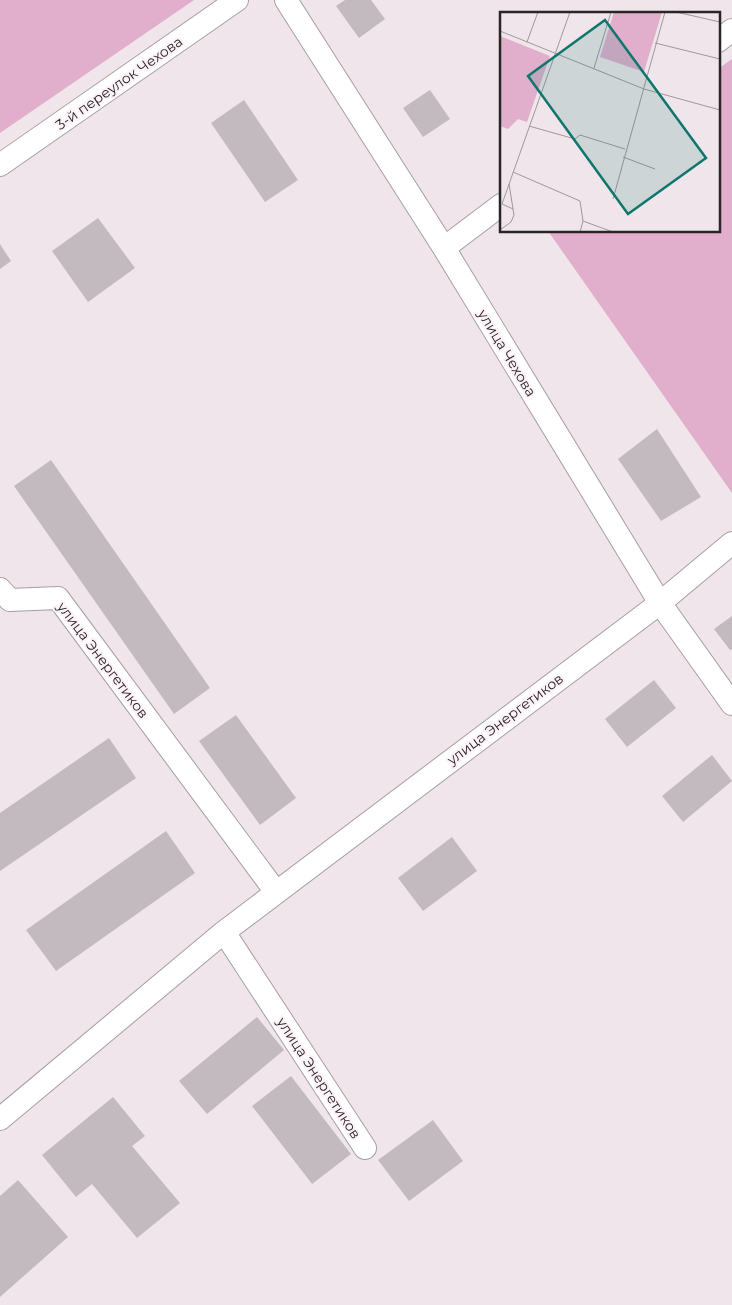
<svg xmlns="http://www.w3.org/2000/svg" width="732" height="1305" viewBox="0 0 732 1305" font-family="Montserrat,sans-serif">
  <rect width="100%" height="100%" fill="#efe5ea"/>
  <path fill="#e1aecc" d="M0,0H194L0,133Z
    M732,59V493L548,231H718V69Z"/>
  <path fill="#c3babf" d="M345,0H371L385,19L359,38L336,6Z
    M430,90L450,119L423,137L403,108Z
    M244,100L298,180L265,202L211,123Z
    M98,218L135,268L88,302L52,251Z
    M0,244L11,261L0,269Z
    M657,429L701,497L661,521L618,459Z
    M51,460L210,688L174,714L14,486Z
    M732,616V649L730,650L714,629Z
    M654,680L676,708L627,747L605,719Z
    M236,715L296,798L260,825L199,741Z
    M109,738L136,778L0,871V813Z
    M712,755L732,781L683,822L662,796Z
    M166,831L195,873L56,971L26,930Z
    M452,837L477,871L423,911L398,878Z
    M257,1017L284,1050L207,1114L179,1081Z
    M291,1076L351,1154L312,1184L252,1106Z
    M113,1097L145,1136L132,1146L180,1203L137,1238L92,1184L76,1197L42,1155Z
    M433,1120L463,1161L409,1201L378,1160Z
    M18,1180L68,1237L0,1297V1196Z"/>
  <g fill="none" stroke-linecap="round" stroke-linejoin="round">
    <defs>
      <path id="minor" d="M286,0L444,248L660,603L732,704
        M718,41L732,30
        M0,165L237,0
        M444,248L501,205
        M0,589L10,600L58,598L276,892
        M224,932L365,1148
        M0,1119L224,932L660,603L732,543"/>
    </defs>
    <use href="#minor" stroke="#a79ea3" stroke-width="24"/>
    <use href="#minor" stroke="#fff" stroke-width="22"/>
  </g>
  <g text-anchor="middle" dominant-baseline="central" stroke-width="4.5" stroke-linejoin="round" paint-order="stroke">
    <g font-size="14" fill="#282527" stroke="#fcf2f8">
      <text transform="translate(119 83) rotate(-35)">3-й переулок Чехова</text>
      <text transform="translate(507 353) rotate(59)">улица Чехова</text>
      <text transform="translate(103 660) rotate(53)">улица Энергетиков</text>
      <text transform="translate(505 719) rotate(-37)">улица Энергетиков</text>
      <text transform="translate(319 1078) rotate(57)">улица Энергетиков</text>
    </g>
  </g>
  <g transform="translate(500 12)">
    <rect width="220" height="220" fill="#efe5ea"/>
    <path d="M114,0H162L144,60L100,45ZM0,24L50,44L27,110L18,107L8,117L0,114Z" fill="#e1aecc"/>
    <path fill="none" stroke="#9f989c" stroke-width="1" d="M176,0L220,10M0,19L144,77L220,98M27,30L38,0M155,31L220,47M94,56L111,0M29,114L75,127L80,123L125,137M123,145L155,157M13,160L80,189L83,209L80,220M113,187L165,0M13,197L2,192L70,0M83,209L113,220M0,218L11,210L14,203L9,172"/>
    <path fill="#0f766e" fill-opacity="0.15" stroke="#0f766e" stroke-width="2.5" d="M105,8L206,146L128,202L28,64Z"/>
    <rect width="220" height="220" fill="none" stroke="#282527" stroke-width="2.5"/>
  </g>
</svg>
